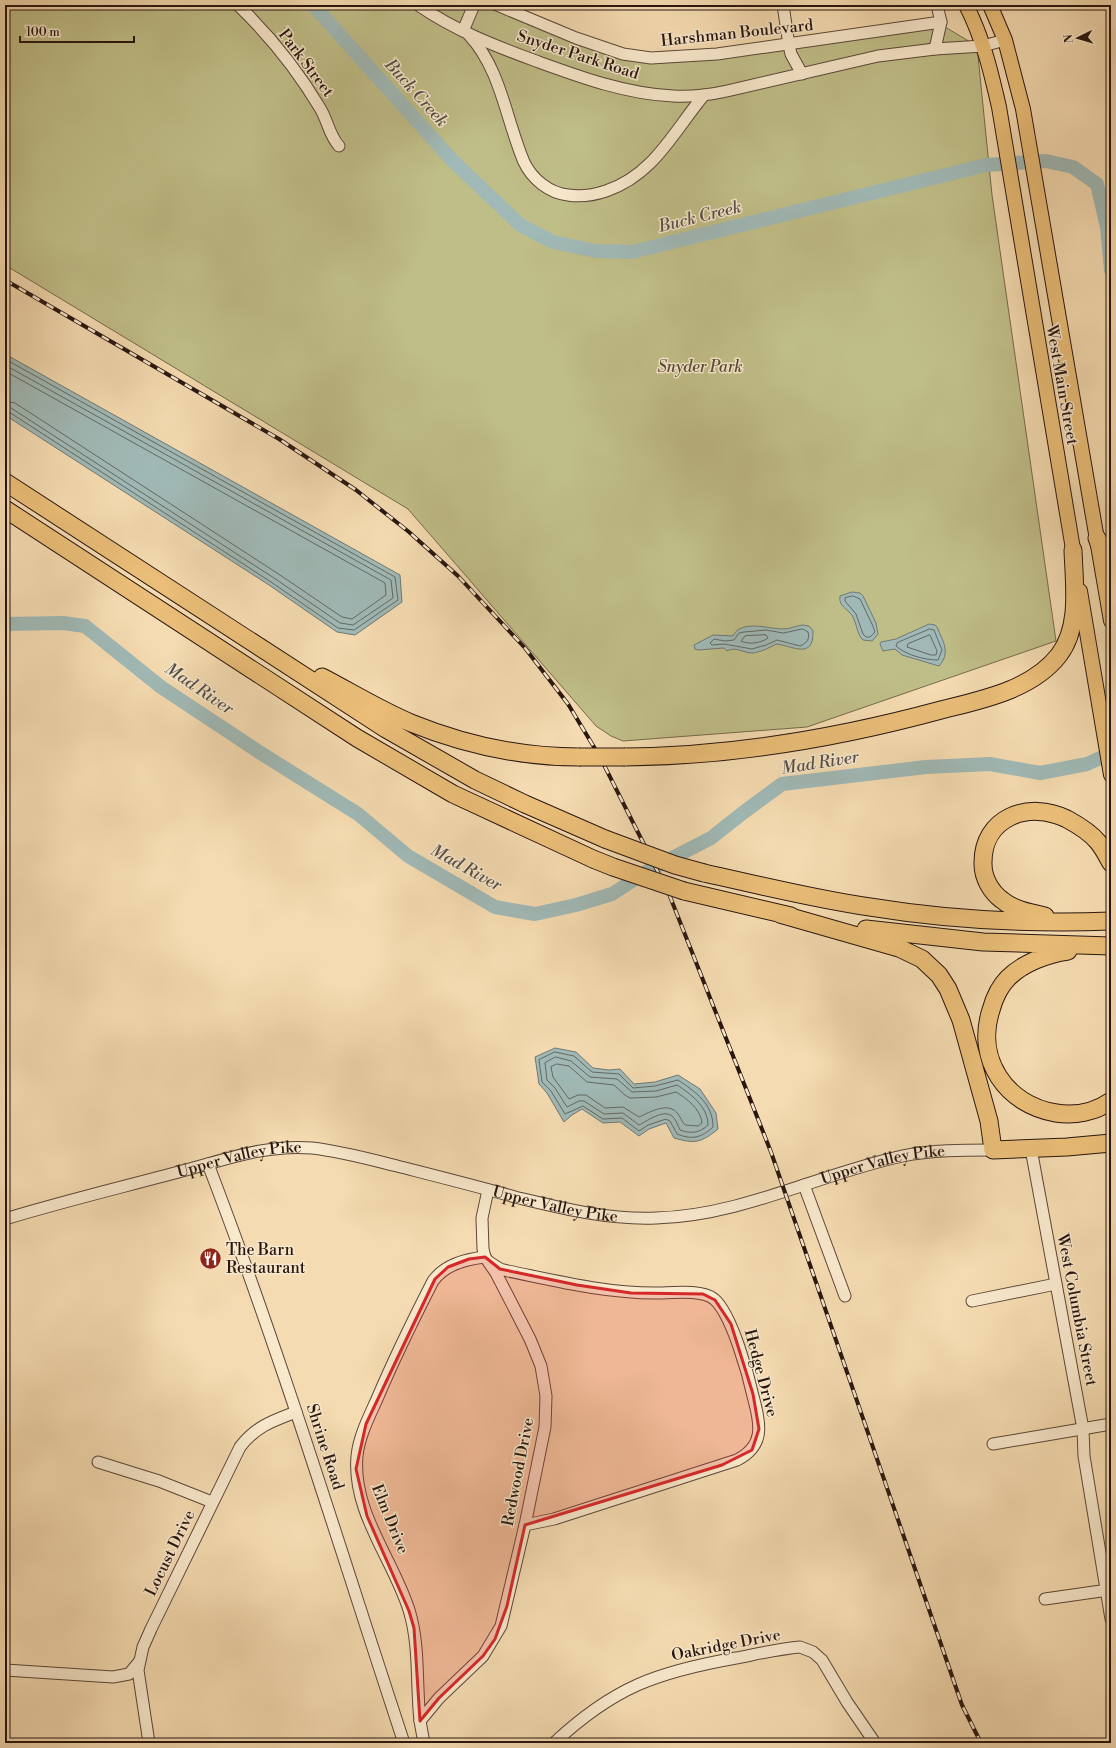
<svg xmlns="http://www.w3.org/2000/svg" width="1116" height="1748" viewBox="0 0 1116 1748" font-family="'Libre Bodoni',serif">
  <rect width="100%" height="100%" fill="#f5dbb1"/>
  <filter id="stains"><feTurbulence type="fractalNoise" baseFrequency=".005" numOctaves="4"/><feColorMatrix values="0 0 0 0 .2 0 0 0 0 .09 0 0 0 0 .02 0 0 0 .5 -.17"/></filter>
  <radialGradient id="worn" r=".72"><stop offset=".6" stop-color="#630" stop-opacity="0"/><stop offset="1" stop-color="#630" stop-opacity=".3"/></radialGradient>
  <path fill="#c0be88" stroke="#746a4c" d="M5,5H497L623,54H717L940,24L977,46L992,195L1056,641L807,727L623,741L611,736L596,726L408,509L5,265Z"/>
  <path fill="#a0b9b6" stroke="#707874" d="M5,354L400,575L402,602L355,635L337,632L269,585L5,415Z
    M852,592L860,593L863,596L876,623L878,634L872,641L863,640C857,634 857,625 853,617C849,609 838,607 840,596Z
    M929,624L935,625L937,627C943,641 951,653 939,666L902,655L895,649L883,651L880,644L881,642L896,639Z
    M802,625L809,626L813,631C814,661 791,645 776,644C769,648 761,652 752,653C744,653 735,646 727,651L724,648L698,650L695,649L694,645L713,635L733,636C741,619 769,629 783,629C790,629 796,626 802,625Z
    M555,1048L576,1052L593,1068L609,1070L620,1069L634,1084L655,1082L678,1075L700,1089L716,1113L718,1129C701,1143 695,1144 674,1138L666,1123L649,1129L639,1136L620,1122L603,1123L582,1109L572,1115L564,1122L547,1093L539,1084L535,1057Z"/>
  <g fill="none" stroke-linecap="round" stroke-linejoin="round">
    <path stroke="#646863" stroke-width="1" d="M5,359L395,577L398,600L354,630L338,628L271,582L9,412H5
      M5,365L391,580L393,598L353,625L340,623L274,578L11,408L5,407
      M5,371L385,583L386,595L352,619L342,617L277,573L15,403L5,401
      M853,596L860,599L872,624L875,632L870,637H866L863,634L856,614L845,601V598Z
      M803,629L808,632C810,639 807,643 800,646L777,640L766,645L752,649L724,644L712,645L710,643L714,639L725,641L734,640L739,633L744,632L766,630L783,633Z
      M930,629L934,630L942,650L938,660C925,660 906,655 896,646L897,643Z
      M766,635L768,638C761,643 749,645 741,641L745,636Z
      M930,635L937,651L936,655H931L907,647L908,644Z
      M555,1052L574,1056L592,1072L619,1074L633,1088L655,1086L678,1080C696,1092 713,1104 713,1127C701,1138 692,1140 677,1134L670,1121L666,1119L648,1125L639,1131L622,1118L603,1119L583,1106L565,1114L551,1091L542,1082L539,1060Z
      M556,1057L571,1061L590,1077L617,1079L632,1092L656,1091L677,1085C691,1094 708,1107 708,1125C700,1133 691,1134 680,1130C678,1126 676,1119 672,1116C663,1109 647,1121 639,1125L623,1113L604,1114L584,1101H579L567,1107L555,1088L547,1080L545,1063Z
      M557,1064L569,1066L587,1082L614,1085L625,1095L630,1098L656,1097L676,1092C686,1098 701,1109 702,1123L698,1126L685,1125C682,1122 681,1118 678,1114C669,1101 650,1112 639,1117L623,1107L605,1108L586,1095H578L569,1099L553,1077L551,1067Z"/>
    <path stroke="#a0b9b6" stroke-width="14" d="M313,5L451,159L520,225L553,242L596,251L632,252L986,165L1046,161L1073,167L1097,184L1107,227L1111,270
      M5,624L63,623L85,626L161,687L259,752L358,814L408,856L495,907L535,914L576,905L612,894L649,870L711,838L744,812L782,784L926,767L990,764L1040,773L1087,764L1111,753"/>
    <defs>
      <g id="minor">
        <path d="M238,5C269,35 298,71 320,108C328,121 329,135 339,146"/>
        <path d="M418,5C454,30 495,46 536,61C580,77 626,94 673,96C691,97 709,95 727,91L878,56L935,49L983,46L1005,40"/>
        <path d="M497,5L576,38L623,54L651,58L717,54L941,22"/>
        <path d="M783,5L789,45L791,54L802,74"/>
        <path d="M463,31L474,5"/>
        <path d="M469,35C501,69 506,120 524,162C532,179 549,193 568,195C580,197 594,195 606,191C654,175 674,131 704,95"/>
        <path d="M935,49L941,22L937,5"/>
        <path d="M1031,1149L1083,1429L1084,1456L1111,1619"/>
        <path d="M208,1164C281,1354 340,1549 404,1743"/>
        <path d="M804,1185L845,1296"/>
        <path id="s1" d="M5,1219C64,1201 123,1187 182,1171C225,1160 266,1144 312,1148C340,1151 369,1159 397,1166C436,1176 476,1186 515,1197C561,1208 607,1220 656,1218C741,1216 819,1174 902,1156C932,1150 963,1150 993,1150"/>
        <path d="M489,1262L500,1269L508,1271C557,1281 605,1293 655,1293C671,1293 701,1289 714,1299C732,1314 749,1377 754,1400C761,1426 764,1446 737,1460L554,1519L525,1525"/>
        <path d="M972,1301L1056,1284"/>
        <path d="M993,1444L1111,1424"/>
        <path d="M98,1462L159,1481L212,1502"/>
        <path d="M1045,1599L1101,1591H1111"/>
        <path d="M5,1670L113,1677L129,1674L139,1662"/>
        <path d="M420,1721C416,1685 420,1645 409,1610C393,1559 352,1512 357,1456C359,1436 369,1417 377,1399C394,1359 413,1320 433,1281C445,1264 466,1259 485,1257"/>
        <path d="M149,1743L138,1670L143,1647L151,1629L240,1447C256,1426 273,1421 296,1412"/>
        <path d="M424,1743L420,1721L439,1698L483,1656L501,1626L525,1525L545,1427L546,1396L541,1366L530,1339L496,1273L485,1257L483,1249L482,1218L488,1190"/>
        <path d="M554,1743C614,1687 657,1672 736,1658C757,1654 778,1649 800,1647L813,1652L822,1660L847,1702L875,1743"/>
      </g>
      <path id="major" d="M966,5C983,38 991,72 999,107L1075,561
        M990,5L1005,40L1023,109L1111,621
        M1080,591L1111,775"/>
      <path id="highway" d="M5,482L386,729L475,780L525,804L605,839
        M5,509L357,738L453,794L593,859
        M1097,538L1111,574
        M322,677C351,692 380,710 411,723C465,745 521,757 579,757
        M625,757C732,756 838,738 941,710C981,700 1032,690 1059,655C1081,626 1074,584 1073,550
        M704,873C759,885 814,899 870,907C950,920 1030,924 1111,921
        M684,891L791,916
        M780,914L899,948L922,959L939,975L948,989L961,1020L989,1121L993,1150L1067,1147L1111,1143
        M1045,916C1031,913 1014,910 1002,900C991,892 983,878 983,864C982,817 1029,800 1067,819C1078,825 1090,832 1098,842C1103,848 1107,856 1111,863
        M866,929L983,942L1111,946
        M1068,951C1047,954 1023,963 1008,978C1000,986 994,999 991,1010C975,1059 1006,1105 1056,1113C1075,1116 1095,1112 1111,1101"/>
    </defs>
    <use href="#minor" stroke="#5b4738" stroke-width="13"/>
    <use href="#major" stroke="#281610" stroke-width="16"/>
    <use href="#highway" stroke="#281610" stroke-width="19"/>
    <use href="#minor" stroke="#f8e8cc" stroke-width="11"/>
    <use href="#major" stroke="#eabe78" stroke-width="14"/>
    <use href="#highway" stroke="#eabe78" stroke-width="17"/>
    <defs>
      <path id="rail" d="M5,280L279,439L356,490L409,532L458,576L525,648L568,704L600,757L669,894L771,1152L962,1705L981,1743"/>
    </defs>
    <use href="#rail" stroke="#281610" stroke-width="4"/>
    <use href="#rail" stroke="#f8e8cc" stroke-width="2.5" stroke-dasharray="8" stroke-linecap="butt"/>
    <defs>
      <path id="highway-bridge" d="M579,757H625
        M605,839L675,865L704,873
        M593,859L613,867L684,891"/>
    </defs>
    <use href="#highway-bridge" stroke="#281610" stroke-width="19" stroke-linecap="butt"/>
    <use href="#highway-bridge" stroke="#eabe78" stroke-width="17"/>
  </g>
  <path fill="#d62828" fill-opacity="0.2" stroke="#d62828" stroke-width="3" stroke-linejoin="round" d="M485,1257L500,1269L577,1285L631,1293L703,1294L715,1300L731,1324L753,1394L759,1429L752,1450L722,1465L525,1525L507,1606L495,1639L483,1656L439,1698L420,1721L414,1628L409,1611L367,1516L356,1469L366,1424L435,1279L448,1267L469,1259Z"/>
  <defs>
    <symbol id="restaurant-disc" viewBox="-11 -11 22 22"><circle r="9.5" fill="#8f2418" stroke="#f8e8cc"/><path d="M-5-6h1v4h1v-4h1v4h1v-4h1v5L-1.5 .5V6h-2V.5L-5-1ZM5-6V6H3V1.5H1.5Q1.5-4 5-6Z" fill="#fff"/></symbol>
  </defs>
  <g fill-rule="evenodd">
    <use href="#restaurant-disc" x="198" y="1246" width="25" height="25"/>
  </g>
  <g text-anchor="middle" dominant-baseline="central" stroke-width="3" stroke-linejoin="round" paint-order="stroke">
    <g font-size="16" fill="#281610" stroke="#f8e8cc">
      <text transform="translate(737 33) rotate(-6)">Harshman Boulevard</text>
      <text transform="translate(578 55) rotate(18)">Snyder Park Road</text>
      <text transform="translate(306 63) rotate(53)">Park Street</text>
      <text transform="translate(1062 385) rotate(80)">West Main Street</text>
      <text stroke="none"><textPath href="#s1" startOffset="242">Upper Valley Pike</textPath></text>
      <text stroke="none"><textPath href="#s1" startOffset="902">Upper Valley Pike</textPath></text>
      <text stroke="none"><textPath href="#s1" startOffset="566">Upper Valley Pike</textPath></text>
      <text transform="translate(1077 1310) rotate(79)">West Columbia Street</text>
      <text transform="translate(761 1373) rotate(75)">Hedge Drive</text>
      <text transform="translate(325 1447) rotate(72)">Shrine Road</text>
      <text transform="translate(518 1472) rotate(-79)">Redwood Drive</text>
      <text transform="translate(390 1519) rotate(68)">Elm Drive</text>
      <text transform="translate(170 1553) rotate(-64)">Locust Drive</text>
      <text transform="translate(726 1645) rotate(-11)">Oakridge Drive</text>
    </g>
    <g font-size="16" font-style="italic" fill="#564834" stroke="#f8e8cc">
      <text x="700" y="367">Snyder Park</text>
    </g>
    <g font-size="16" fill="#281610" stroke="#f8e8cc" text-anchor="start">
      <text x="226" y="1250">The Barn<tspan x="226" dy="18">Restaurant</tspan></text>
    </g>
    <g font-size="17" font-style="italic" fill="#524f4a" stroke="#f8e8cc">
      <text transform="translate(416 93) rotate(48)">Buck Creek</text>
      <text transform="translate(700 217) rotate(-14)">Buck Creek</text>
      <text transform="translate(199 689) rotate(34)">Mad River</text>
      <text transform="translate(820 763) rotate(-9)">Mad River</text>
      <text transform="translate(466 868) rotate(29)">Mad River</text>
    </g>
  </g>
  <rect width="1116" height="1748" fill="none" stroke="#f5dbb1" stroke-width="20"/>
  <rect x="6" y="6" width="1104" height="1736" fill="none" stroke="#281610" stroke-width="2"/>
  <rect x="10" y="10" width="1096" height="1728" fill="none" stroke="#281610"/>
  <g transform="translate(1078 38) rotate(265)" stroke="#f8e8cc" stroke-width="3" paint-order="stroke">
  <path d="M0-3L7 15L0 10L-7 15Z" fill="#281610"/>
  <text y="-6" font-size="11" font-weight="bold" text-anchor="middle" fill="#281610">N</text>
  </g>
  <path d="M20 36v6h114v-6" fill="none" stroke="#281610" stroke-width="2"/>
  <text x="26" y="36" font-size="12" fill="#281610" stroke="#f8e8cc" stroke-width="3" paint-order="stroke">100 m</text>
  <rect width="100%" height="100%" filter="url(#stains)"/>
  <rect width="100%" height="100%" fill="url(#worn)"/>
</svg>
